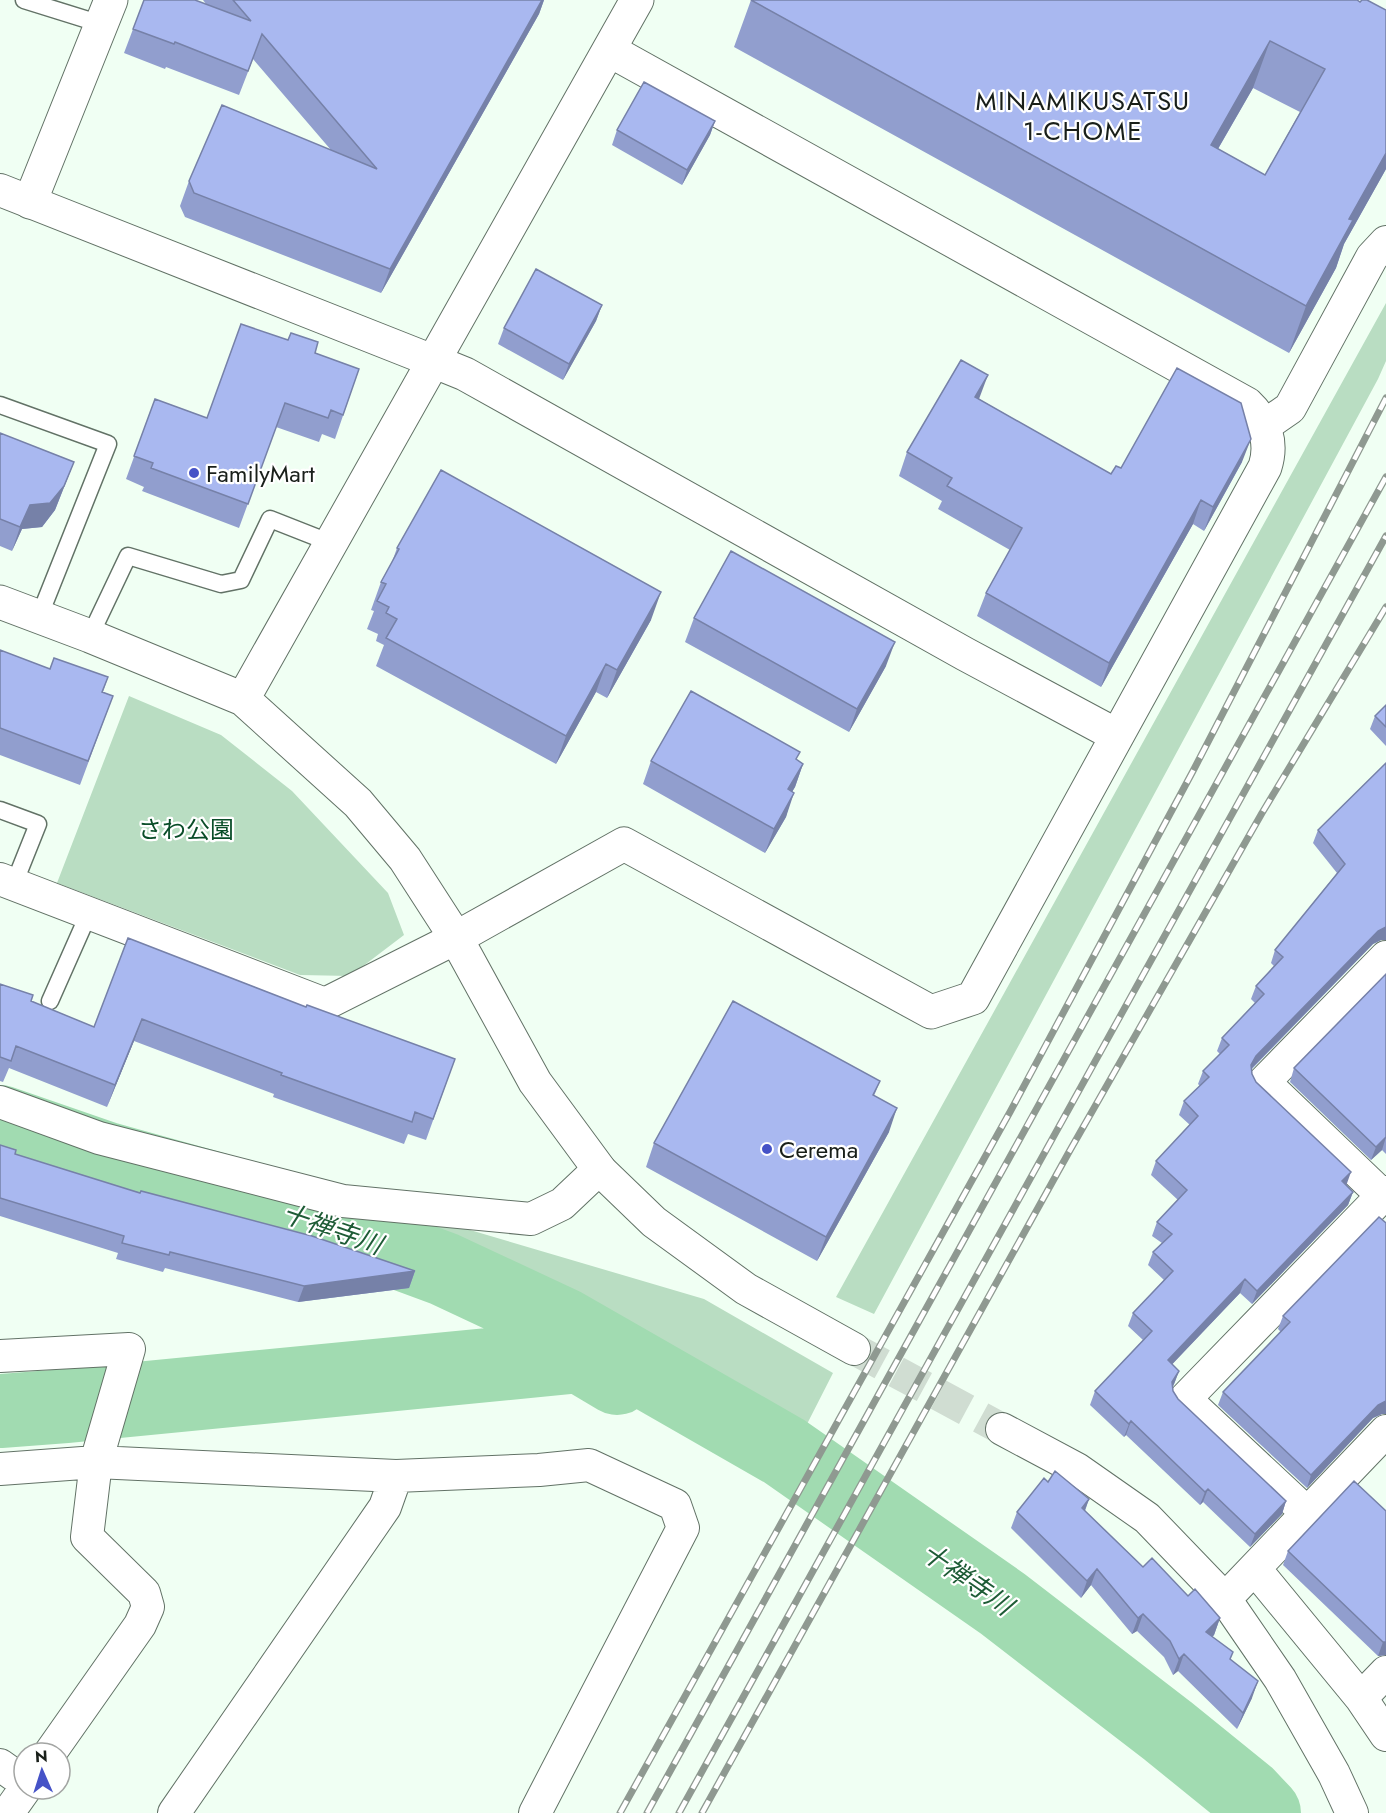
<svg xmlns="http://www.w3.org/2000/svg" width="1386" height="1813" viewBox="0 0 1386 1813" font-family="Jost,'Noto Sans JP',sans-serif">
  <rect width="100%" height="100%" fill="#f0fff3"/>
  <path fill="#b9ddc2" d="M1386,303V361L1378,379L874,1314L836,1297Z
    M129,696L221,735L292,791L388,893L404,935L350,976L300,975L57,883Z
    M436,1220L704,1299L833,1373L806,1426L511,1264L432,1232Z"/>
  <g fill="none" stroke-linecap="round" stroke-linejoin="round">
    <path stroke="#a1dbb1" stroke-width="74" d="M0,1122L107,1159L215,1189L322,1224L444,1269L564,1325L784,1451L1003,1604L1168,1731L1247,1795L1264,1813
      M0,1411L66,1406L580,1356L617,1378"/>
    <path stroke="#d0ddd2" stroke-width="32" stroke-dasharray="32 16" stroke-linecap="butt" d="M854,1349L1002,1429"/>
    <defs>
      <path id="service" d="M24,0L101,24
        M0,405L108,444L39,617
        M90,636L128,556L221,584L241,580L270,519L331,543
        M0,810L38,824L14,884
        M50,1001L89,913"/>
      <path id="minor" d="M0,190L433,361
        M1264,426L1290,408L1372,257L1386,242
        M0,879L325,1004L456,938
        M1386,957L1264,1082L1386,1199
        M0,1102L99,1138L343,1201L531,1219L562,1204L599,1169L654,1222L746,1289L854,1349
        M0,1356L129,1349L96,1462L87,1537L144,1593L148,1607L140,1625L50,1753
        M1002,1429L1077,1469L1147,1518L1225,1599L1280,1679L1334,1774L1352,1813
        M0,1469L96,1462L396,1476L539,1470L589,1465L675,1505L683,1528L535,1813
        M1307,1513L1185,1399L1386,1192
        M1255,1569L1361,1698L1386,1735
        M1225,1599L1386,1431
        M1361,1698L1386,1672
        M0,1765L24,1782
        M8,1813L25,1789
        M174,1813L385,1507L396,1476"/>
      <path id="tertiary" d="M30,202L111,0
        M433,361L465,374L965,654L1116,735
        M0,602L90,636L243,699L358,803L405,859L456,938L535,1082L599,1169
        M243,699L637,0
        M456,938L624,844L931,1012L973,998L1265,467C1273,442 1265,421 1247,404L609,50"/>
    </defs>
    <use href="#service" stroke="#627266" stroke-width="19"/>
    <use href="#minor" stroke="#627266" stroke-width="34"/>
    <use href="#tertiary" stroke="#627266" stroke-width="35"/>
    <use href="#service" stroke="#fff" stroke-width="16"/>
    <use href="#minor" stroke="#fff" stroke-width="32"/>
    <use href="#tertiary" stroke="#fff" stroke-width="33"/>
    <defs>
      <path id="rail" d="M620,1813L1010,1112L1193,771L1386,398
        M647,1813L1386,477
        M679,1813L1386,536
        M702,1813L1069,1152L1262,813L1386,607"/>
    </defs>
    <use href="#rail" stroke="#8f9991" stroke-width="7"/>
    <use href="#rail" stroke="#fff" stroke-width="4.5" stroke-dasharray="14" stroke-linecap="butt"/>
  </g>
  <path fill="#919ece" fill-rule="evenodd" d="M144,0L206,4L203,0H544L539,14L381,293L185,217L180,206L189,181L331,150L253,59L239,95L166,67L165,69L124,53Z
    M751,0L1360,2L1386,10V169L1344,244L1336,268L1289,353L734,47ZM1253,88L1300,112L1265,175L1218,149Z
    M715,121L710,135L682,185L612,145L617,130Z
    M602,305L596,321L563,380L498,344L504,328Z
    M315,353L359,369L335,439L322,434L319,442L276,427L239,528L142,491L144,487L126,479L155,399L207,418Z
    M979,399L1111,474L1121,468L1242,462L1204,531L1193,524L1101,687L977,616L986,593L1010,550L938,509L942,501L899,476L907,452Z
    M0,433L74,462L55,510L42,527L22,529L12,551L0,546Z
    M397,548L651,620L607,698L596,692L556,764L376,666L384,645L376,641L378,634L367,629L374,611L371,610L381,582L392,562Z
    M694,618L886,666L849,732L685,642Z
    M0,650L50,669L108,677L103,692L113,696L80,785L0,755Z
    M1386,705V746L1370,729L1375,716Z
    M797,760L803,764L795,787L792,792L786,817L765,853L643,784L651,761Z
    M1386,763V940H1381L1373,944L1252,1069V1074L1256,1082L1346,1185L1353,1192L1348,1205L1252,1304L1240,1293L1172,1364L1179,1371L1173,1387V1391L1178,1399L1286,1501L1282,1514L1250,1547L1203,1502L1200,1505L1126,1435L1124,1437L1090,1405L1095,1391L1143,1340L1128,1326L1133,1313L1164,1280L1148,1265L1153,1252L1162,1243L1152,1236L1157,1222L1178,1200L1151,1175L1156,1161L1190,1125L1179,1115L1184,1101L1200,1086L1198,1084L1203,1071L1220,1054L1217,1051L1222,1038L1255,1003L1251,999L1256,986L1274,966L1271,963L1275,950L1337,873L1313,843L1318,830Z
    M128,938L306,1007L455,1059L426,1140L408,1134L404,1144L273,1097L274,1094L134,1041L107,1107L9,1068L3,1082L0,1081V984L31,1001L94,1027Z
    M1386,974V1154L1382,1150L1371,1160L1290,1082L1294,1068Z
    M880,1081L874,1096L889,1132L817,1261L646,1167L654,1143Z
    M0,1145L15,1154L140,1193L415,1271L409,1288L298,1302L165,1268L163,1272L116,1259L118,1253L0,1216Z
    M1283,1316L1382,1414L1373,1418L1307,1488L1218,1405L1223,1392L1281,1332L1278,1329Z
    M1048,1482L1089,1499L1085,1511L1143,1567L1220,1618L1214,1635L1212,1637L1230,1659L1252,1698L1237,1729L1178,1671L1173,1675L1164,1657L1137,1631L1132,1634L1091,1585L1081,1598L1011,1528L1017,1512Z
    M1386,1511V1655L1378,1656L1283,1565L1288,1551Z"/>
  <path fill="#7681a8" d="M542,0H544L539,14L381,293L390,269Z
    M1270,41L1253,88L1193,192L1211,145Z
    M715,121L710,135L682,185L687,170Z
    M1386,153V169L1344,244L1336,268L1289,353L1306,306L1349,219Z
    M602,305L596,321L563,380L569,364Z
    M988,375L979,399L967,421L975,397Z
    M1251,439L1242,462L1204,531L1213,507Z
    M74,462L55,510L42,527L22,529L12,551L20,527L30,505Z
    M1201,500L1193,524L1101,687L1109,663Z
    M661,592L651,620L607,698L617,670Z
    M895,642L886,666L849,732L857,709Z
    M606,664L596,692L556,764L566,736Z
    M803,764L795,787L779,813L788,789Z
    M794,793L786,817L765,853L774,829Z
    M1386,927V940H1381L1373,944L1251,1069V1065L1256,1056L1378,931Z
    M142,1019L134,1041L107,1107L115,1085Z
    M897,1108L889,1132L817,1261L826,1237Z
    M1386,1137L1382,1150L1371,1160L1376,1147Z
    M1351,1172L1346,1186L1342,1181Z
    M1353,1192L1348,1205L1252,1304L1257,1291Z
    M415,1271L409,1288L298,1302L304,1286Z
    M1245,1279L1240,1293L1163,1374L1168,1360Z
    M1179,1371L1174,1384L1167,1395L1172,1382Z
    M1386,1401V1414H1382L1373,1418L1307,1488L1311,1475L1378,1405Z
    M1131,1421L1126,1435L1124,1437L1129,1424Z
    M1208,1489L1203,1502L1200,1505L1205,1492Z
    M1089,1499L1083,1515L1082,1508Z
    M1286,1501L1282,1514L1250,1547L1255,1534Z
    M1097,1569L1091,1585L1081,1598L1087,1581Z
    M1143,1614L1137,1631L1132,1634L1138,1618Z
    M1220,1618L1214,1635L1200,1649L1206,1632Z
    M1383,1642H1386V1655L1378,1656Z
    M1184,1654L1178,1671L1173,1675L1179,1659Z
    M1258,1681L1252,1698L1237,1729L1243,1713Z"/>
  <path fill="#a9b8f0" stroke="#7681a8" stroke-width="1.5" fill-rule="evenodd" d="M144,0H195L251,21L233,0H542L390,269L194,193L189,181L222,105L377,169L262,34L248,71L175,42L174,44L133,29Z
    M751,0H1357L1360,2L1362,0H1367L1386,10V153L1349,219L1353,220L1306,306ZM1270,41L1325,69L1265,175L1211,145Z
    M644,82L715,121L687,170L617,130Z
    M536,269L602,305L569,364L504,328Z
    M241,324L288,340L291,333L318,342L315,353L359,369L343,415L331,410L328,418L285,403L248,504L151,468L153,463L134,456L155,399L207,418Z
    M961,360L988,375L975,397L1111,474L1116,466L1121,468L1177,368L1241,403L1251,439L1213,507L1201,500L1109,663L986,593L1022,528L947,486L952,478L907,452Z
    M0,433L74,462L64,486L50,503L30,505L20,527L0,519Z
    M441,470L661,592L617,670L606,664L566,736L386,638L397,619L386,613L389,607L377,601L386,584L381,582L399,549L397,548Z
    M731,551L895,642L857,709L694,618Z
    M0,650L50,669L54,658L108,677L102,692L113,696L88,761L0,728Z
    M691,691L800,752L796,759L803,764L788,789L794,793L774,829L651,761Z
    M1386,705V727L1375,716Z
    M1386,763V927L1378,931L1256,1056L1251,1065L1252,1074L1256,1082L1351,1172L1342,1181L1353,1192L1257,1291L1245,1279L1168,1360L1179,1371L1172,1382L1173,1391L1178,1399L1286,1501L1255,1534L1208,1489L1205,1492L1131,1421L1129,1424L1095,1391L1152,1331L1133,1313L1173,1271L1153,1252L1172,1234L1157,1222L1187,1190L1156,1161L1198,1116L1184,1101L1209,1077L1203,1071L1229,1045L1222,1038L1264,994L1256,986L1283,957L1275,950L1345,864L1318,830Z
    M128,938L306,1007L307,1005L455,1059L433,1119L415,1112L412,1122L281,1075L282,1073L142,1019L115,1085L16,1046L11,1061L0,1057V984L33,995L31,1001L94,1027Z
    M1386,974V1137L1376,1147L1294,1068Z
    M733,1001L880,1081L873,1095L897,1108L826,1237L654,1143Z
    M0,1145L16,1150L15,1154L140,1193L141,1191L312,1236L415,1271L304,1286L170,1252L169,1255L122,1243L124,1236L0,1198Z
    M1379,1217L1386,1223V1401L1378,1405L1311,1475L1223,1392L1290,1322L1283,1316Z
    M1055,1471L1089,1499L1082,1508L1143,1567L1152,1558L1188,1596L1195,1589L1220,1618L1206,1632L1233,1652L1230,1659L1258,1681L1243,1713L1184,1654L1179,1659L1170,1641L1143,1614L1138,1618L1097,1569L1087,1581L1017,1512L1044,1478L1048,1482Z
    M1354,1481L1386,1511V1642H1383L1288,1551Z"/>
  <g fill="#4552c7" stroke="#fff" stroke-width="2">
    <circle cx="194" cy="473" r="6"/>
    <circle cx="767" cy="1149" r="6"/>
  </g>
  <g text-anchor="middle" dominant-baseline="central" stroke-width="4.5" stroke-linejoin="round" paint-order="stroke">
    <g font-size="24" fill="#191f1a" stroke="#fff" text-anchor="start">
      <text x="206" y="473">FamilyMart</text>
      <text x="779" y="1149">Cerema</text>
    </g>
    <g font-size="24" fill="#094d28" stroke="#fff">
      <text x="186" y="829">さわ公園</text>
    </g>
    <g font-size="26" letter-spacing="1.5" fill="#191f1a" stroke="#fff">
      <text x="1083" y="101">MINAMIKUSATSU<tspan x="1083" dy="30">1-CHOME</tspan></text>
    </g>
    <g font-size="26" font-style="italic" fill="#1e5c36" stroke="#fff">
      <text transform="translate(332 1229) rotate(19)">十禅寺川</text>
      <text transform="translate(967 1579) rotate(35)">十禅寺川</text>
    </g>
  </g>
  <g transform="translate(42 1771) rotate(357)"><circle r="28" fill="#ffffff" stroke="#a3a5a3" stroke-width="1.5"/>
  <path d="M0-4.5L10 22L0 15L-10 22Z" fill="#4552c7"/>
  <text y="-9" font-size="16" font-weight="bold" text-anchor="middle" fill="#191f1a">N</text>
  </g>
</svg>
